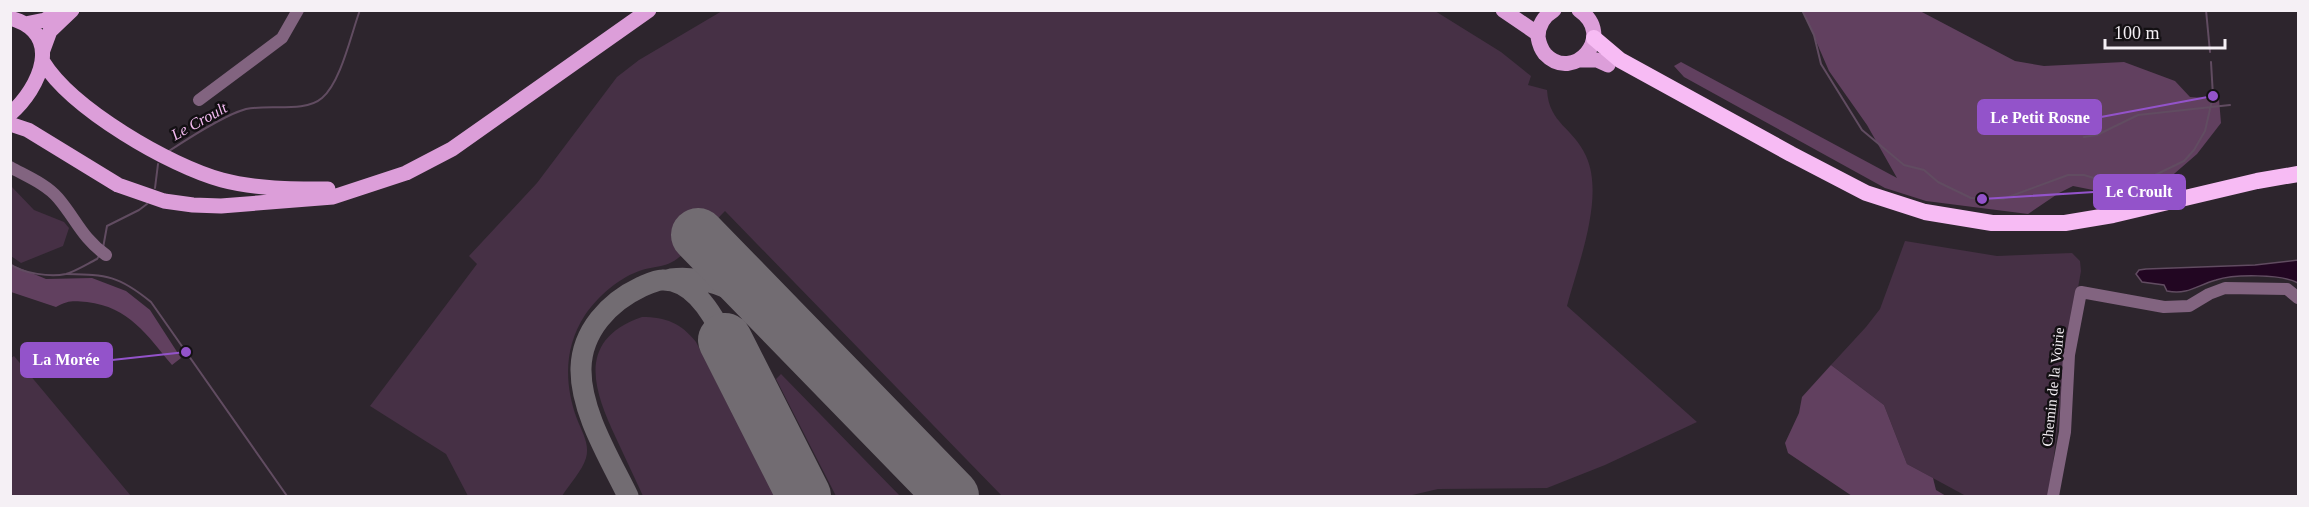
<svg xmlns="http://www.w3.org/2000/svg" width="2309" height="507" viewBox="0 0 2309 507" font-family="Georgia,serif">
  <rect width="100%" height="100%" fill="#2d252d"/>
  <path fill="#463045" d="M1435,11L1501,52L1531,76L1528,85L1547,90C1549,124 1573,127 1586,156C1605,197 1578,264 1567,306L1697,422L1605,465L1547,488L1438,489L1408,496H1002L725,211C713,223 685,256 672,262C663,267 651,267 642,270C620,277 598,296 585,315C564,347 564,384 577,419C582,432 590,444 586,458C582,471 569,485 562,496H468L446,454L370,406L477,264L469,256L537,183L617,77L639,60L722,11Z
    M10,185L34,210L64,222L69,228L63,246L21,263L11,256Z
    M1905,241L1997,256L2072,253L2080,261L2081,271L2067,350L2049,496H1966L1907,464L1884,405L1831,365L1866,327L1880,309Z
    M642,317C666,317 681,323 696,342L775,496H643C634,477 625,457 616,438C593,389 576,340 642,317Z
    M14,356L131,496H11L10,359Z
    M781,374L900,496H836L776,379Z"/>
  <path fill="#61405f" d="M1803,11H1920L2015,61L2044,66L2124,62L2175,81L2190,97L2219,99L2221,123L2197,154L2167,180L2130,189L2093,190L2073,186L2059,193L2028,214L1926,201L1885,188L1684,77L1674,66L1681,62L1897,178L1867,125L1829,71Z
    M10,264L46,279L92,278L126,291L150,310L181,358L172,365C147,335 129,307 87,302C74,301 68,300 56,307L11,292Z
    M1831,365L1884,405L1907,464L1933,478L1936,490L1946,496H1852L1788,453L1785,443L1799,413L1802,397Z"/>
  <path fill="#220622" stroke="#614c61" stroke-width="1.5" d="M2298,260V283C2282,274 2234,274 2216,280C2197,285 2189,295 2167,291L2164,285L2142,282L2136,274L2139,270L2146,269L2255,265Z"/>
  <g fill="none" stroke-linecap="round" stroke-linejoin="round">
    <path stroke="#614c61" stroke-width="2" d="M1802,10L1814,35L1821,64L1862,130L1904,165L1924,170L1938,182L1971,198L2003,199L2068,175H2084L2107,182L2123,184L2155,175L2184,161L2194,150L2205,131L2213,96L2211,62
      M2206,10L2210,52
      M2084,137L2097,135L2138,115L2230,105
      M169,151C189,138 224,115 246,109C268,104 305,113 322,98C341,82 351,34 360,10
      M155,188L158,164
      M103,248L107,226L139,210L147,204
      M10,264C23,274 51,277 66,274C76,271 87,264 97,259L99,256
      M66,274C107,275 118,275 151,302L287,496"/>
    <path stroke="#726c72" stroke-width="21" d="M671,279C712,274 746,296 778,318
      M628,496C610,459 580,411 581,368C582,331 609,302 641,287C646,285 656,280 662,280C693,279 714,316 725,340"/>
    <path stroke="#726c72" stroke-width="54" d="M698,235L952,496
      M725,340L804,496"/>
    <path stroke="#826480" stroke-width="12" d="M199,100L282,38L298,10
      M10,167C26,176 46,184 58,198C76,219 82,238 106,255
      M2053,496L2065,432L2069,355L2081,292L2164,307L2189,306L2209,294L2225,288L2287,289L2298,298"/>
    <path stroke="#dc9ed9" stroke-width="15" d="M1503,10L1538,34
      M1554,10C1544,16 1538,26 1538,37C1539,43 1541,49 1545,54C1573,84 1617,36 1579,10
      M10,18C65,33 40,88 10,114
      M25,24L45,20L62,10
      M43,50L50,31L72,10
      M1580,60H1597L1608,65
      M43,62C72,109 170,166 222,180C256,189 292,189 328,189
      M10,124L28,130L118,185L164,201L193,205L221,206L333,197L406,173L452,149L649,10"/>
    <path stroke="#f7bbf4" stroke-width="16" d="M1594,38L1620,60L1791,154L1866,193L1925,212L1992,223H2065L2113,215L2257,181L2298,174"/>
  </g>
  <g text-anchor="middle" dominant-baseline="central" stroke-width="5" stroke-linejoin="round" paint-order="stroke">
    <g font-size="15" fill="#f5f0f5" stroke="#131013">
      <text transform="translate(2053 387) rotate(-84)">Chemin de la Voirie</text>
    </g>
    <g font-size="16" font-style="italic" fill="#f2b9ef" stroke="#131013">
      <text transform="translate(199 121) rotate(-29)">Le Croult</text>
    </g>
  </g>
  <path fill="none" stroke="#9353ca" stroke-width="2" d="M2213 96L2101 117M1982 199L2094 192M186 352L112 360"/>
  <g fill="#9353ca" stroke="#131013" stroke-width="2">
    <circle cx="2213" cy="96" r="6"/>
    <circle cx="1982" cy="199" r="6"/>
    <circle cx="186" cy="352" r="6"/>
  </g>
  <g fill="#9353ca" stroke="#9353ca" stroke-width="2">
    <rect x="1978" y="100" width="123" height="34" rx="6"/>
    <rect x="2094" y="175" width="91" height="34" rx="6"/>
    <rect x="21" y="343" width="91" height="34" rx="6"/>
  </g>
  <g font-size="16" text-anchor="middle" font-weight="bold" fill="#fff">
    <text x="2040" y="123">Le Petit Rosne</text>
    <text x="2139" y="197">Le Croult</text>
    <text x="66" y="365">La Morée</text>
  </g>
  <rect width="2309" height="507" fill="none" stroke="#f5f0f5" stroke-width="24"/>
  <path d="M2105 39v9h120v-9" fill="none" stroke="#f5f0f5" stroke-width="3"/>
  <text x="2114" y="39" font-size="18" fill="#f5f0f5" stroke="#131013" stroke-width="4.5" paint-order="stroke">100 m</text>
</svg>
